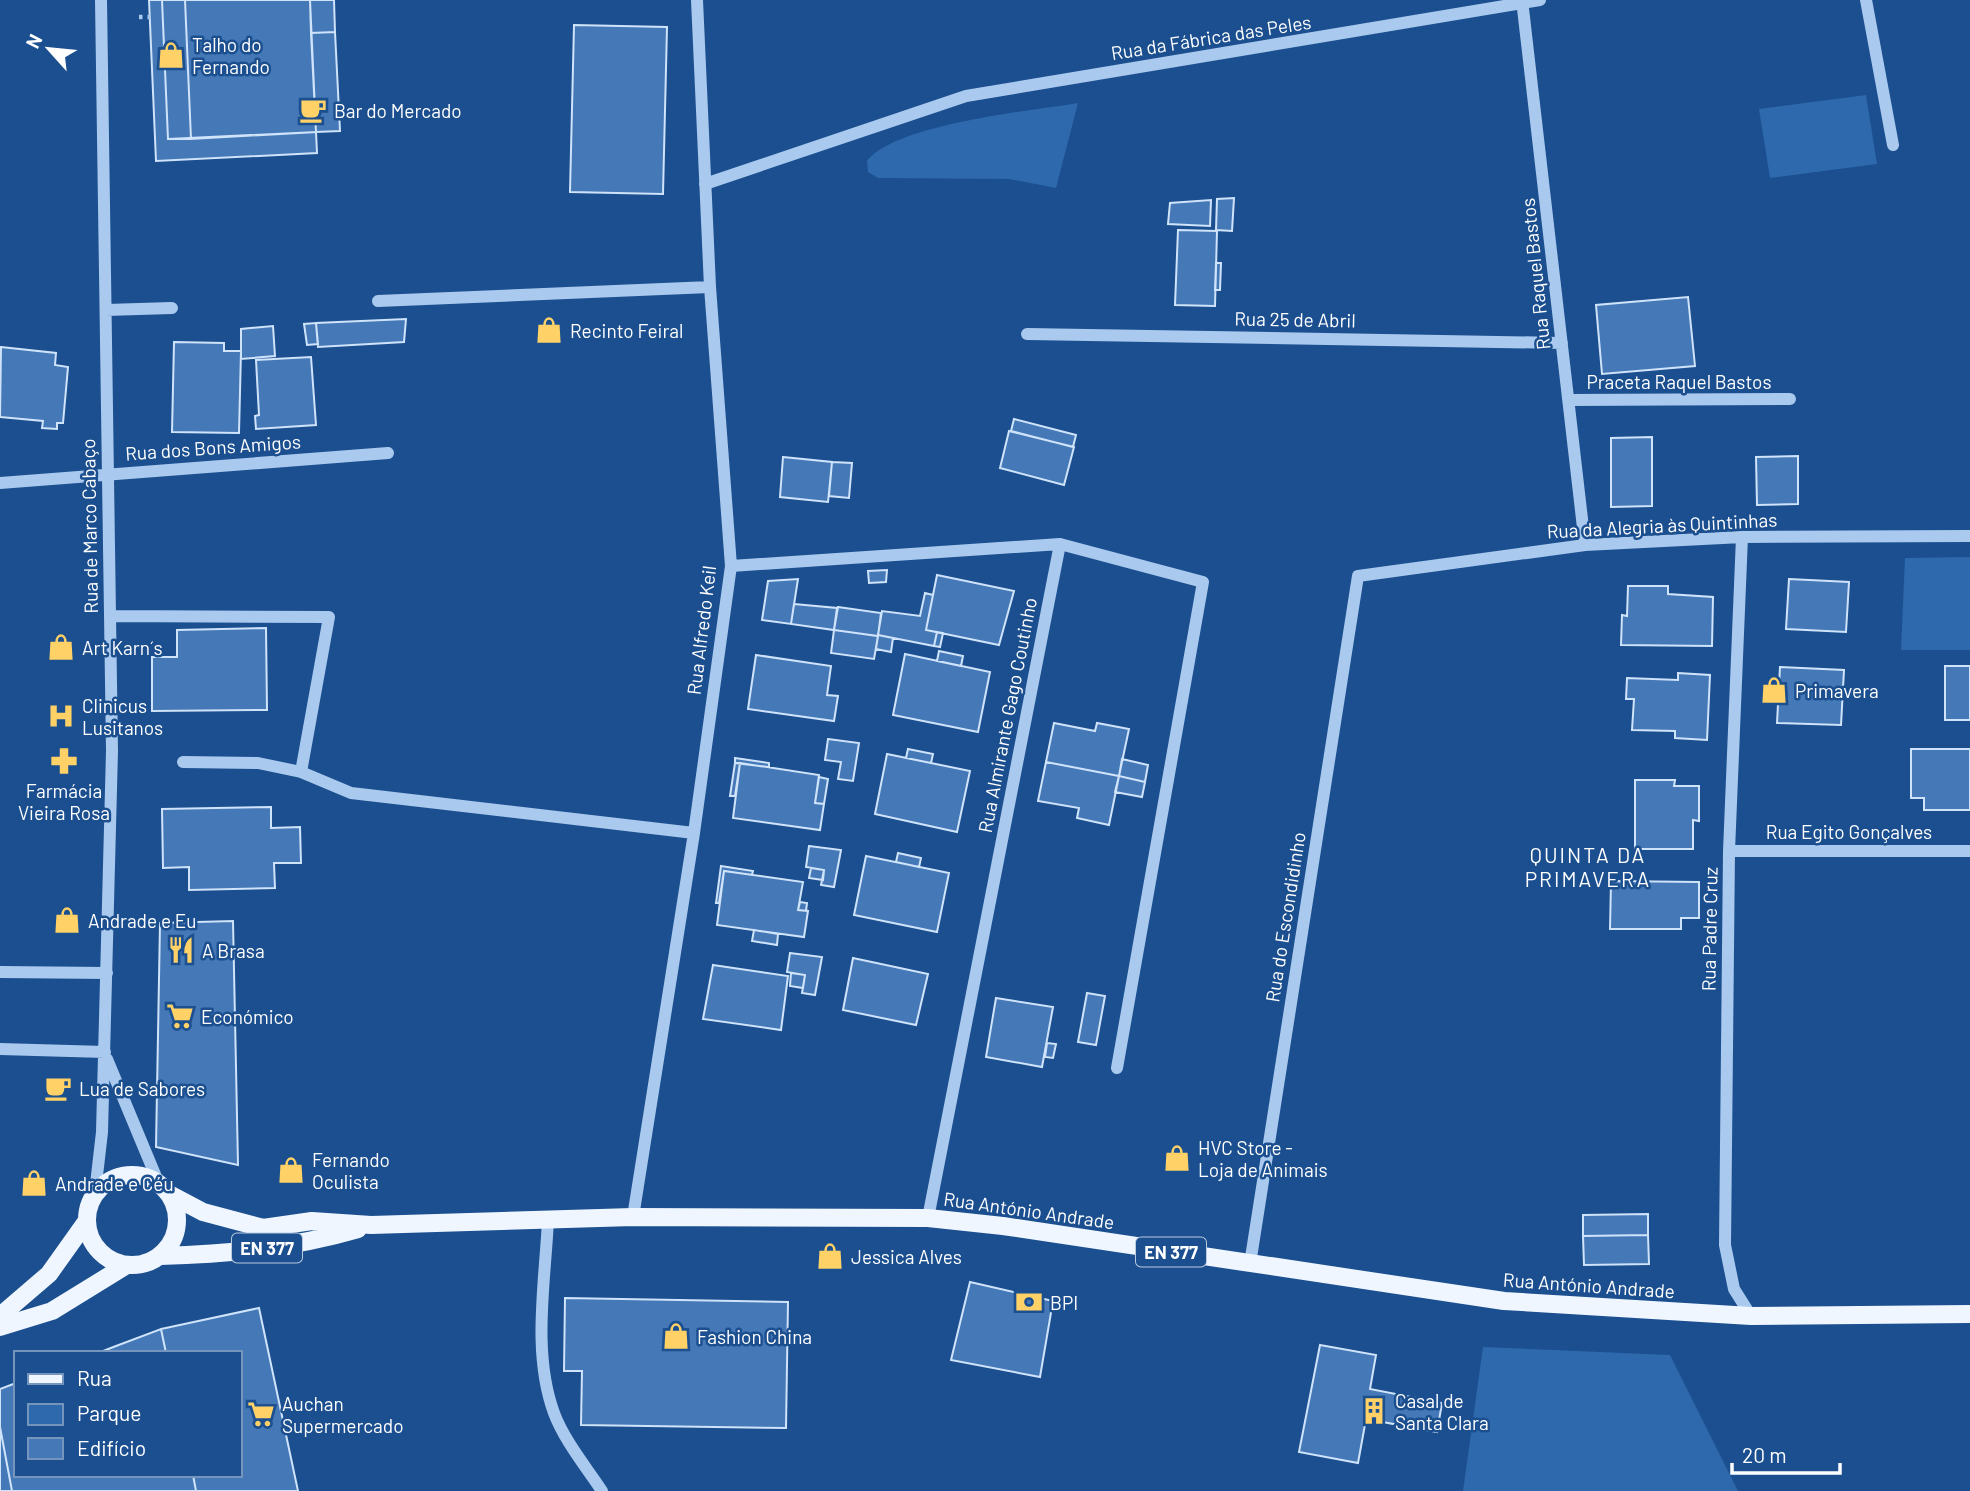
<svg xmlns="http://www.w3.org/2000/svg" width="1970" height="1491" viewBox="0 0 1970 1491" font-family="Barlow,sans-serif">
  <rect width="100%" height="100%" fill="#1b4f8f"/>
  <path fill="#2e69ad" d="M1866,95L1877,164L1770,178L1759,109Z
    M1078,103L1056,188L1009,179L878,178L868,172L867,161C896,124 1030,111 1078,103Z
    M1970,557V650H1901L1905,558Z
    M1483,1347L1670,1355L1738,1491H1463Z"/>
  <path fill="#4478b7" stroke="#cfe3fa" stroke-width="2" d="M149,0H162L168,139L316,132L317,153L156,161Z
    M162,0H185L191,139H168Z
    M185,0H310L316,132L191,139Z
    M310,0H334L335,32L311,33Z
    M574,25L667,27L663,194L570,192Z
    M335,32L340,131L316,132L311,33Z
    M1234,198L1232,231L1216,230L1217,199Z
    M1211,200L1210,226L1168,224L1170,203Z
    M1178,230L1217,231L1215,306L1175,305Z
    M1216,263H1221L1220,290H1215Z
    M1688,297L1695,366L1602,374L1596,305Z
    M406,319L404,342L318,347L316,323Z
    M316,323L318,344L307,345L304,324Z
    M273,326L275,356L241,359V329Z
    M174,342L224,343V351H241L239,433L172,432Z
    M1,347L56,353L55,365L68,367L63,423H57V429L42,428L43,421L0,417Z
    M311,357L316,425L256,429L255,416L259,415L256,360Z
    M1014,419L1076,435L1073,447L1011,431Z
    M1009,431L1074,447L1064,485L1000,468Z
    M1652,437V506L1611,507V438Z
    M1798,456V504L1757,505L1756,457Z
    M783,457L832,462L828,502L780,497Z
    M832,462L852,463L849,498L829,496Z
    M887,570L886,582L869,583L868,571Z
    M937,575L1014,591L999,645L926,630Z
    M798,579L791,624L762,620L768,581Z
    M1789,579L1849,582L1846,632L1786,629Z
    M1628,586H1668V594L1713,597L1712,646L1621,645L1622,615L1627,616Z
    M925,593L933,595L926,630L937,632L934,646L878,635L882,611L920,616Z
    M794,604L837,608L834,630L791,624Z
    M838,607L881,613L878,636L834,630Z
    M266,628L267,710L152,711V657H177V630Z
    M834,630L878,636L874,659L831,653Z
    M937,632L943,633L940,647L934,646Z
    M878,635L893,638L891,652L876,649Z
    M939,651L963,656L961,666L937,661Z
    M905,654L990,672L978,732L893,715Z
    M756,655L831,666L827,695L838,696L834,721L748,709Z
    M1945,666H1970V720H1945Z
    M1780,667L1844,670L1841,725L1777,723Z
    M1678,673L1710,675L1707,740L1675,738V731L1632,730L1634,699H1626L1627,678L1678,680Z
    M1054,723L1095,731L1097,723L1129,729L1119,776L1046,762Z
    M828,739L859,743L853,781L838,779L841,762L825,760Z
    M908,749L933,754L931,763L906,758Z
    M1911,749H1970V810H1924V798H1911Z
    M887,754L970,771L957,832L875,814Z
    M735,758L769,763V767L735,763Z
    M1122,759L1148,765L1145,782L1119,776Z
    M1046,762L1119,776L1109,825L1077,818L1079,808L1038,801Z
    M735,763H740L735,796H730Z
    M740,763L819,775L815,803L824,804L820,830L733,818Z
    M1119,776L1145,782L1142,797L1115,792Z
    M819,777L828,779L824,804L815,803Z
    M1635,780H1675L1674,786H1699V821L1693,820V849H1635Z
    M271,807V828L300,827L301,863H274L275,888L189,890V867L163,868L162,809Z
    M809,846L841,850L834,887L821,885L824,870L806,867Z
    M898,853L921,858L919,867L896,862Z
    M866,856L949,873L937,932L854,915Z
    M721,866L753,871L752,875L724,871L719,903H716Z
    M811,868L824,870L823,880L809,878Z
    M724,871L803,882L798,910L808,911L804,937L717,925Z
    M1611,881L1699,882V918H1681V929H1610Z
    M800,902L807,903L806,911L798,910Z
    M233,921L238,1165L156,1147L160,923Z
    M754,930L778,934L777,945L752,941Z
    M790,953L822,957L815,995L802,993L805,975L787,972Z
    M853,958L928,974L916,1025L843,1010Z
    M713,965L788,976L781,1030L703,1019Z
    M791,973L805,975L803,988L790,986Z
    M1087,993L1105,996L1096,1045L1078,1042Z
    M996,998L1053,1007L1042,1067L986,1057Z
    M1047,1043L1056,1044L1053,1058L1045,1057Z
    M1648,1214V1235L1583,1236V1215Z
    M1648,1235L1649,1264L1584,1265L1583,1236Z
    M970,1282L1053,1301L1040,1377L951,1360Z
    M565,1298L788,1302L786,1428L581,1425L582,1371H564Z
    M259,1308L298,1491H196L193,1475H240V1353H166L161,1329Z
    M161,1329L166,1353H98L116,1346Z
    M1320,1345L1376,1355L1370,1389L1442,1403L1437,1432L1366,1419L1358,1463L1299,1452Z
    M16,1383V1475H193L196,1491H12L0,1427V1389Z
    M0,1427L12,1491H0Z"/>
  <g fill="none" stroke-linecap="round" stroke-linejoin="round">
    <path stroke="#a9c9ee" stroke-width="4.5" stroke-dasharray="3.5 5" stroke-linecap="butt" d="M139,17H150"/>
    <path stroke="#a9c9ee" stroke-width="12" d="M1522,0L1585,545
      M1866,0L1893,145
      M705,184L966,96L1540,0
      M378,301L710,287
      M106,310L172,308
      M1027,334L1562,343
      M1569,400L1790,399
      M0,483L388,453
      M1742,537L1729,851L1725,1245L1734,1289L1751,1316
      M1060,544L1203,582L1117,1068
      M731,566L1060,544L928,1218
      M110,616L329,617L301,772
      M183,762L258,763L301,772L351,793L694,833
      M1729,851H1970
      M0,972L107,973
      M0,1049L105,1052
      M107,1059L159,1184
      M95,1193L102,1132L112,751L101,0
      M633,1217L694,833L731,566L710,287L697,0
      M548,1220C545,1283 532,1353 554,1413C564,1440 586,1467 602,1491
      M1250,1264L1358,576L1585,545L1742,537L1970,536"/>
    <path stroke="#f0f6ff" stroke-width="18" d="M87 1220a45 45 0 1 1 90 0a45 45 0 1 1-90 0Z
      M169,1194L203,1212L263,1228L312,1221L371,1225L633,1217L928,1218L1003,1226L1504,1301L1751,1316L1970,1314
      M160,1256C227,1254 293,1248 358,1229
      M0,1316L49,1274L86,1222
      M0,1327L52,1311L125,1266"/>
  </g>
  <defs>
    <symbol id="shop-bare" viewBox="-9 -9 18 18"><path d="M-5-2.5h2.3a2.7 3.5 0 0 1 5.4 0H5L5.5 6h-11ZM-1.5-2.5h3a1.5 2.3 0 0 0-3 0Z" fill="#ffd166" stroke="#1b4f8f" stroke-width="2.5" paint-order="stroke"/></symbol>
    <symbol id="cafe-bare" viewBox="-9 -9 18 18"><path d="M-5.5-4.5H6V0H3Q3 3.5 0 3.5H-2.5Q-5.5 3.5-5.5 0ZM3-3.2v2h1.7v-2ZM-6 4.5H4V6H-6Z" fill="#ffd166" stroke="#1b4f8f" stroke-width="2.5" paint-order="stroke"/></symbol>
    <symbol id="hospital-bare" viewBox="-9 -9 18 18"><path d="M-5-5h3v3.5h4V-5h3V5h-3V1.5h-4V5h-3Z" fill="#ffd166" stroke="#1b4f8f" stroke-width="2.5" paint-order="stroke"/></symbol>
    <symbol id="pharmacy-bare" viewBox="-9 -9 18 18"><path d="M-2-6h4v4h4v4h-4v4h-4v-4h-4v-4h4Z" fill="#ffd166" stroke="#1b4f8f" stroke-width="2.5" paint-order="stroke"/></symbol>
    <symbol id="restaurant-bare" viewBox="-9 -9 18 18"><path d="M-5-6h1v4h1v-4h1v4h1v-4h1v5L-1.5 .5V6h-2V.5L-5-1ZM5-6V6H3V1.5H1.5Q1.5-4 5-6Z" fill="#ffd166" stroke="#1b4f8f" stroke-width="2.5" paint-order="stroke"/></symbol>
    <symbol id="supermarket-bare" viewBox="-9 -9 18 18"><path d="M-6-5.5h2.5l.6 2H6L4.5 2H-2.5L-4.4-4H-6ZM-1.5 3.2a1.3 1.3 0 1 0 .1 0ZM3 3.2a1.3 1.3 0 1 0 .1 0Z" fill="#ffd166" stroke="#1b4f8f" stroke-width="2.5" paint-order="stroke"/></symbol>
    <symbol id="bank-bare" viewBox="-9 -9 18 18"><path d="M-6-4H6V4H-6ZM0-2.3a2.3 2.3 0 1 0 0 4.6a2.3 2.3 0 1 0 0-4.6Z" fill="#ffd166" stroke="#1b4f8f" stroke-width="2.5" paint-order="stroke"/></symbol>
    <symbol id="building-bare" viewBox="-9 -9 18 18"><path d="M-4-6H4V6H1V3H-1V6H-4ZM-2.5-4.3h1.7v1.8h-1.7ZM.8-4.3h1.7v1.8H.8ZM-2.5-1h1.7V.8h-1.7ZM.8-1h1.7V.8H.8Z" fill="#ffd166" stroke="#1b4f8f" stroke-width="2.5" paint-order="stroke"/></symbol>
  </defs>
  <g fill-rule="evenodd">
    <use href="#shop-bare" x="152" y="36" width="38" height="38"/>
    <use href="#cafe-bare" x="294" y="91" width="38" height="38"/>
    <use href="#shop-bare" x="530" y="311" width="38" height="38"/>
    <use href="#shop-bare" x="42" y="628" width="38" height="38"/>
    <use href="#shop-bare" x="1755" y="671" width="38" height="38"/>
    <use href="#hospital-bare" x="42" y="697" width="38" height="38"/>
    <use href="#pharmacy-bare" x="45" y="742" width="38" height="38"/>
    <use href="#shop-bare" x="48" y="901" width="38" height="38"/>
    <use href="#restaurant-bare" x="162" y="931" width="38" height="38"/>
    <use href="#supermarket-bare" x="161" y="997" width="38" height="38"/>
    <use href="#cafe-bare" x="39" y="1069" width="38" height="38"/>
    <use href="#shop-bare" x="1158" y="1139" width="38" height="38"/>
    <use href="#shop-bare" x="272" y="1151" width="38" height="38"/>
    <use href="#shop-bare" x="15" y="1164" width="38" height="38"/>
    <use href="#shop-bare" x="811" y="1237" width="38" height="38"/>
    <use href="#bank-bare" x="1010" y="1283" width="38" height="38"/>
    <use href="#shop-bare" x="657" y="1317" width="38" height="38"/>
    <use href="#building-bare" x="1355" y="1392" width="38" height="38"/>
    <use href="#supermarket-bare" x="242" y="1395" width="38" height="38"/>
  </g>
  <g text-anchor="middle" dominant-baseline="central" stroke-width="5" stroke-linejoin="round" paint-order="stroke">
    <g fill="#1b4f8f" stroke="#bbcadd" stroke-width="2">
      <rect x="232" y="1233.5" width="70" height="29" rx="5"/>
      <rect x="1136" y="1237.5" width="70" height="29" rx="5"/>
    </g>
    <g font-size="18" font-weight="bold" fill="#fff">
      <text x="267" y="1248">EN 377</text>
      <text x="1171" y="1252">EN 377</text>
    </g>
    <g font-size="19" fill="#fff" stroke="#1b4f8f">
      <text transform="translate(1211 37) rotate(-9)">Rua da Fábrica das Peles</text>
      <text transform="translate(1535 274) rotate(-96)">Rua Raquel Bastos</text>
      <text transform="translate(1295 319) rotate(1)">Rua 25 de Abril</text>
      <text x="1679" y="381">Praceta Raquel Bastos</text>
      <text transform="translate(213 447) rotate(-4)">Rua dos Bons Amigos</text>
      <text transform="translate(1662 525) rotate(-3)">Rua da Alegria às Quintinhas</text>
      <text transform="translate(89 526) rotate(-91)">Rua de Marco Cabaço</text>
      <text transform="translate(701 630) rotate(-83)">Rua Alfredo Keil</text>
      <text transform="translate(1007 715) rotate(-79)">Rua Almirante Gago Coutinho</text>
      <text x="1849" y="831">Rua Egito Gonçalves</text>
      <text transform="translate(1285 917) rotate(-81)">Rua do Escondidinho</text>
      <text transform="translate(1709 929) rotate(-89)">Rua Padre Cruz</text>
      <text transform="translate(1029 1210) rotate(8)">Rua António Andrade</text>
      <text transform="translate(1589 1285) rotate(4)">Rua António Andrade</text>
    </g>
    <g font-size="19" fill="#fff" stroke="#1b4f8f" text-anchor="start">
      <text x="192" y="44">Talho do<tspan x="192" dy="22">Fernando</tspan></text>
      <text x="334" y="110">Bar do Mercado</text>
      <text x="570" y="330">Recinto Feiral</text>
      <text x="82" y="647">Art Karn´s</text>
      <text x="1795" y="690">Primavera</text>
      <text x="82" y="705">Clinicus<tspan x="82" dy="22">Lusitanos</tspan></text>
      <text x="64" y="790" text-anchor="middle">Farmácia<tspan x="64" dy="22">Vieira Rosa</tspan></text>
      <text x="88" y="920">Andrade e Eu</text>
      <text x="202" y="950">A Brasa</text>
      <text x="201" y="1016">Económico</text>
      <text x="79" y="1088">Lua de Sabores</text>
      <text x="1198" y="1147">HVC Store -<tspan x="1198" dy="22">Loja de Animais</tspan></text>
      <text x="312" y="1159">Fernando<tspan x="312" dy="22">Oculista</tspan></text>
      <text x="55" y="1183">Andrade e Céu</text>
      <text x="851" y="1256">Jessica Alves</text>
      <text x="1050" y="1302">BPI</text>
      <text x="697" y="1336">Fashion China</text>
      <text x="1395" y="1400">Casal de<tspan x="1395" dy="22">Santa Clara</tspan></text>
      <text x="282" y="1403">Auchan<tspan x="282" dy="22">Supermercado</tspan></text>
    </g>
    <g font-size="21" letter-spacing="2" fill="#fff" stroke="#1b4f8f">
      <text x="1588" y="854">QUINTA DA<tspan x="1588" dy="24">PRIMAVERA</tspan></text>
    </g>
  </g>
  <rect x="14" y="1351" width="228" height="126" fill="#1b4f8f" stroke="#7695bc" stroke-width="2"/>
  <rect x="28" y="1374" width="35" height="10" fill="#f0f6ff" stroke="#7695bc" stroke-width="2"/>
  <text x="77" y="1386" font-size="21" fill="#ffffff">Rua</text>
  <rect x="28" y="1404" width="35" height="21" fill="#2e69ad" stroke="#7695bc" stroke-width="2"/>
  <text x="77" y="1421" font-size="21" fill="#ffffff">Parque</text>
  <rect x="28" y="1438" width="35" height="21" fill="#4478b7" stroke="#7695bc" stroke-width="2"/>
  <text x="77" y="1456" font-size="21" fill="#ffffff">Edifício</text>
  <g transform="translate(49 49) rotate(297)" stroke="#1b4f8f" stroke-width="5" paint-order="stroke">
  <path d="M0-5L12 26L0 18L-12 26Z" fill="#ffffff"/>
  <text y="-10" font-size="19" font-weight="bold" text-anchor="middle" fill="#ffffff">N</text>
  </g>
  <path d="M1732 1463v10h108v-10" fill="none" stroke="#ffffff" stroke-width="3.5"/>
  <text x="1742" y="1463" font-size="21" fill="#ffffff" stroke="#1b4f8f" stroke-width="5" paint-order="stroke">20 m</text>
</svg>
